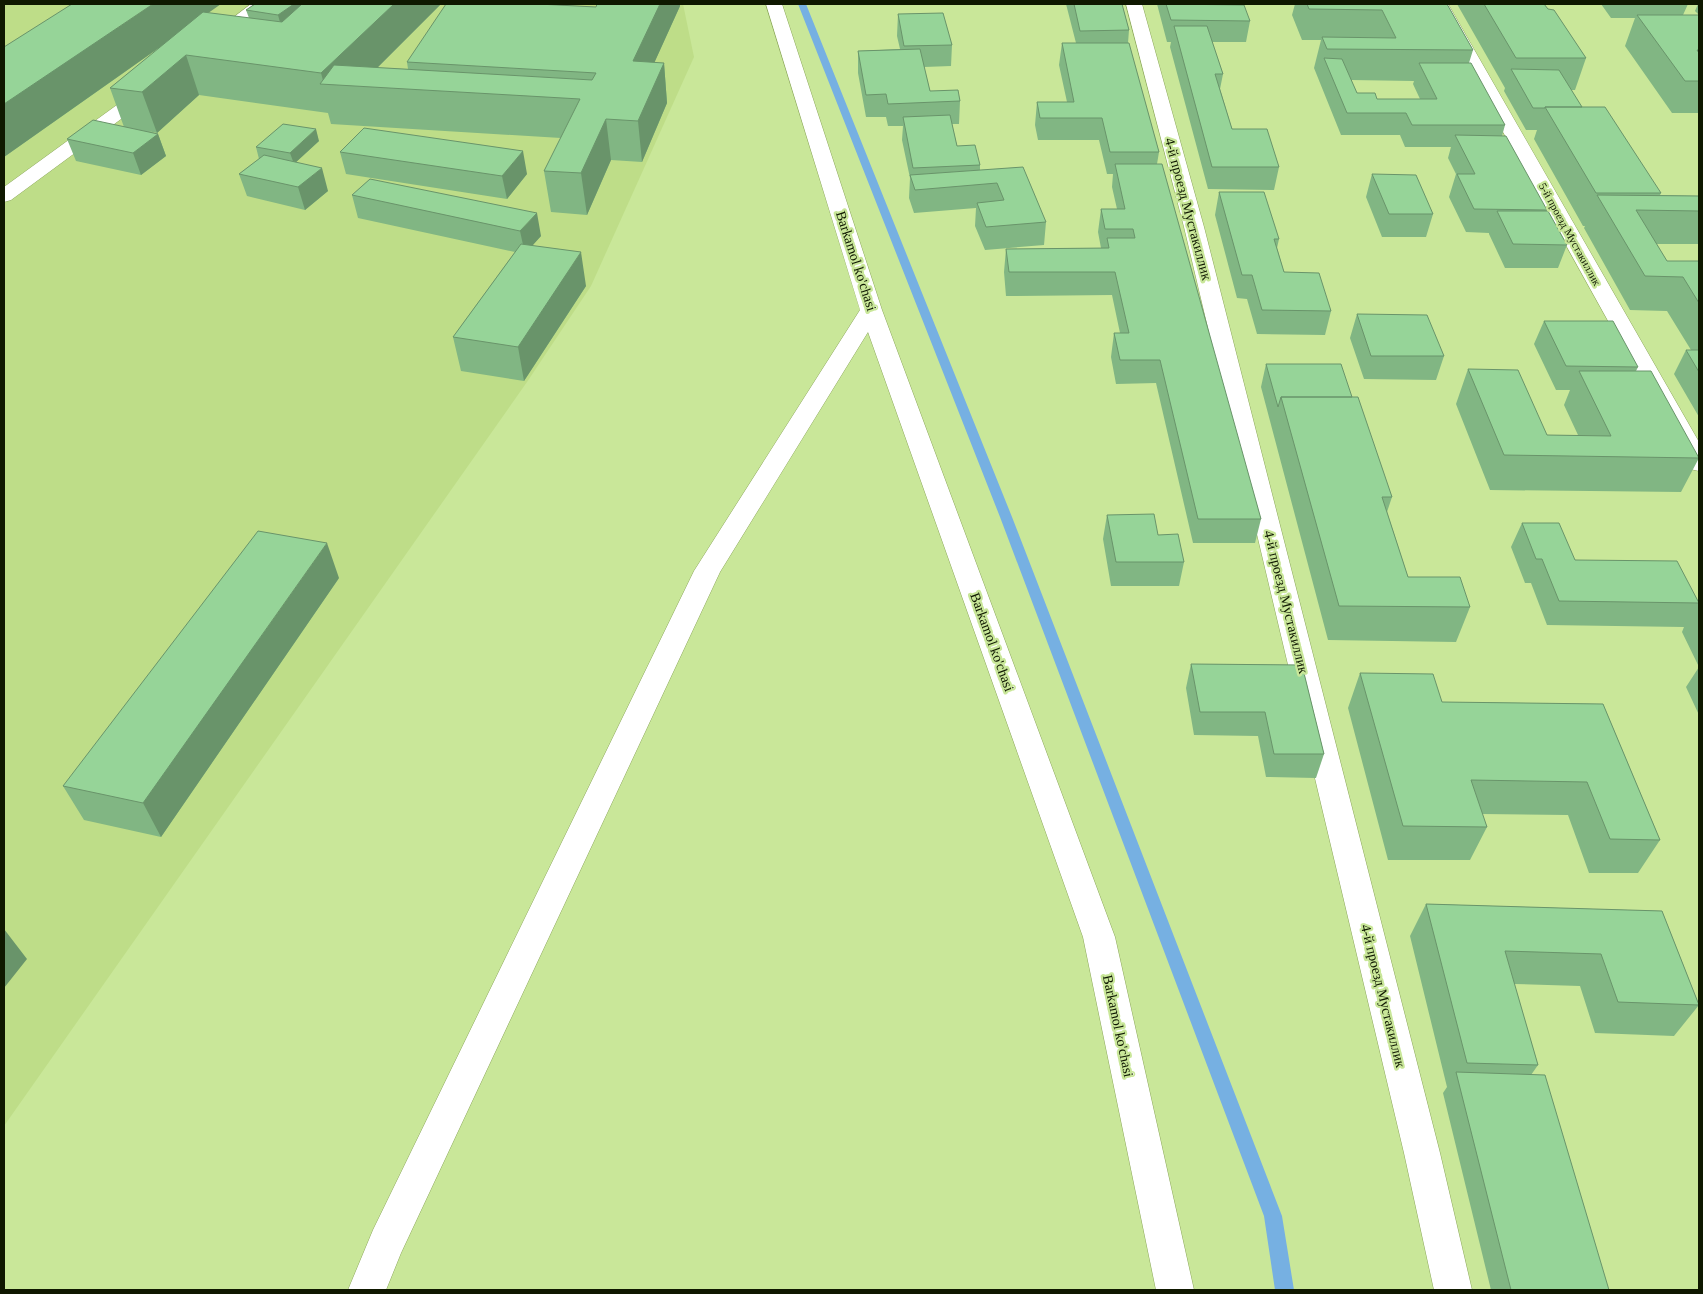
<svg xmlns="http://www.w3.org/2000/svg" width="1703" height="1294" viewBox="0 0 1703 1294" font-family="'Times New Roman',serif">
  <rect width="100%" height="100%" fill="#c9e799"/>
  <path fill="#bedd88" d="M4,4H683L694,57L591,286L527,382L4,1126Z"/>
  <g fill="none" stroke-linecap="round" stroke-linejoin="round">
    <path fill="#76b0e2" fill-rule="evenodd" d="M798,4H806L1012,517L1282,1216L1294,1290H1275L1264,1216L1000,517Z"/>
    <defs>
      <path id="minor" d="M251,4H269L221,44L215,45L209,44L206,40L209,36Z
        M766,4H782L882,310L1115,937L1194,1290H1156L1083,937L868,332L720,572L401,1253L386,1290H348L373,1230L694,571L860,310Z
        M1126,4H1142L1204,227L1440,1153L1472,1290H1434L1404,1153L1184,227Z
        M1432,4H1448L1699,442V471L1690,469L1687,463Z
        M149,85L155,86L158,90L155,94L11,200L4,202V187L143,86Z"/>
    </defs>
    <use href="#minor" stroke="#8ca65c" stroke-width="1"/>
    <use href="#minor" fill="#fff" fill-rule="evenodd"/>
  </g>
  <path fill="#81b683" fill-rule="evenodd" d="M255,4H441L377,68L408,69L407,62L565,4L564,5L596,7L680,6L654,63H664L667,103L642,162L611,160L587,215L551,212L544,171L561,138L331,124L328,113L199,95L157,133L148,131L158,134L166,156L141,175L76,161L67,139L124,127L110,88L163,45L4,157V47L209,13L249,18L246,10Z
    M1066,4H1122L1129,30L1128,43L1159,152L1157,164L1261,519L1255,543H1193L1156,383L1116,384L1111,357L1114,333H1120L1112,295L1006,296L1004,272L1006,249L1101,248L1098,232L1101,209H1117L1112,187L1113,174H1107L1099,140H1038L1035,125L1037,102H1067L1059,65L1062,43H1076Z
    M1157,4H1196L1250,21L1246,42H1212L1223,74L1220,89L1232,129L1279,167L1274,190L1208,189L1170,47L1171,42H1167Z
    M1295,4H1447L1473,50L1469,63L1505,125L1502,136L1567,245L1558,268H1505L1489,234V233L1466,232L1449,197L1456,174L1448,158L1451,147H1405L1400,135H1341L1314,68L1321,40H1302L1292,15ZM1351,80L1414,81L1413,84L1420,99H1377L1357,93Z
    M1457,4H1544L1586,58L1575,90H1571L1582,107L1661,193L1660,195L1699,196V244H1656L1667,261H1699V417L1674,374L1686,350H1691L1667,311L1630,310L1584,228L1585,226H1583L1534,139L1537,130H1526L1504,91L1505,88Z
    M1601,4H1688L1683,15H1699L1695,11L1698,4H1699V113H1672L1625,46L1635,18H1611Z
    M898,14L952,45L951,66L924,67L930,91L960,101L959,124H952L957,146L980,165V170L1046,222L1044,245L985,250L975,226L976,208L914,213L909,198L910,178L902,140L903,126H888L886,117H866L858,73V51L900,49L897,36Z
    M319,141L296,162L328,191L305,210L247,196L239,174L259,159L256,147Z
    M340,152L527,174L507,199L346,174Z
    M1372,174L1433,214L1426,237H1382L1366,197Z
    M370,179L541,236L532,245L586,286L524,381L461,371L453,337L515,252L358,218L352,195Z
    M1219,192L1279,239L1277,248L1284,272L1331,311L1325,335L1257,334L1247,299L1237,298L1215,215Z
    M1357,314L1444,356L1436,380L1364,379L1350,338Z
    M1544,321L1638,367L1636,371L1699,458L1681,492L1490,490L1456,404L1468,369L1547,435H1578L1564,405L1570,390H1556L1534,344Z
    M1266,364L1352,397L1392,497L1387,512L1408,577L1470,607L1456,642L1328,640L1261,387Z
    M1107,515L1158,535L1184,562L1179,586H1111L1103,539Z
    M1522,523L1575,560L1699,602V601V715L1686,687L1699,667L1682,632L1684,627L1547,625L1531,583H1525L1511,547Z
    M339,578L161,837L84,820L63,786Z
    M1191,664L1302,665L1324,754L1316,778L1266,777L1258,736L1194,735L1186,688Z
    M1360,673L1442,702L1603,704L1660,840L1638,873H1589L1568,815L1482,814L1487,827L1470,860H1388L1348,708Z
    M1426,904L1662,911L1699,1005L1674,1036L1595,1033L1580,986L1514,984L1538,1065L1531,1075L1609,1290H1491L1443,1093L1447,1087L1410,936Z"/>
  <path fill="#69946a" d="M153,4H221L4,157V104Z
    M294,4H327L284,37L278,15Z
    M394,4H441L359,86L324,84L321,73Z
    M536,4H565L542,43Z
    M660,4H680V6L637,101L633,61Z
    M186,55L199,95L157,133L142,92Z
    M664,63L667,103L642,162L638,121Z
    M606,119L611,160L587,215L581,173Z
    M316,129L319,141L294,164L290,153Z
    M158,134L166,156L141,175L133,153Z
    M523,151L527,174L507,199L502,176Z
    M322,168L328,191L305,210L298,187Z
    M537,213L541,236L525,254L520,231Z
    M581,252L586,286L524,381L518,347Z
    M327,543L339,578L161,837L143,803Z
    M4,929L27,959L4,988Z"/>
  <path fill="#96d498" stroke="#69946a" d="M72,4H153L4,104V47Z
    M255,4H294L278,15L246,10Z
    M302,4H394L321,73L186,55L142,92L110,88L203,12L282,22Z
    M446,4H538L596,7L597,4H660L633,61L664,63L638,121L606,119L581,173L544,171L580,99L320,84L334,65L592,80L596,73L407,62Z
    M1074,4H1122L1129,30L1080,31Z
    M1166,4L1244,5L1250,21L1171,20Z
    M1307,4H1447L1473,50L1327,49L1322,37L1396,38L1382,10L1309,9Z
    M1484,4H1544L1548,9L1554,10L1586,58H1516Z
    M943,13L952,45L904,46L898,14Z
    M1637,15H1699V50H1697L1699,53V81H1685Z
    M1174,26H1207L1223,74H1215L1232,129H1267L1279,167H1212Z
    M1062,43H1129L1159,152H1110L1102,118H1040L1037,102H1074Z
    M920,49L930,91L958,90L960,101L888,104L886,94L866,95L858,51Z
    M1324,58L1342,59L1357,93H1375L1377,99H1437L1419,63H1471L1505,125H1412L1406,113H1347Z
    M1511,69L1559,70L1582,107H1545V108H1533Z
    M1545,107H1605L1661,193H1596Z
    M950,115L957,146L975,145L980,165L913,168L903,117Z
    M93,120L158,134L133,153L67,139Z
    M283,124L316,129L290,153L256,147Z
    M364,128L523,151L502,176L340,152Z
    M1455,135L1506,136L1547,210L1474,209L1457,174H1475Z
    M264,155L322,168L298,187L239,174Z
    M1115,164H1162L1261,519H1198L1160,360H1120L1114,333H1129L1115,272H1009L1006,249L1109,248L1107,238H1135L1133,229H1105L1101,209H1125Z
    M1023,167L1046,222L986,227L977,203L1004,200L997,183L915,190L910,175Z
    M1372,174L1416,175L1433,214H1389Z
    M370,179L537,213L520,231L352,195Z
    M1219,192H1264L1279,239H1274L1284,272L1319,273L1331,311L1262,310L1252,275H1242Z
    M1597,195L1699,196V211L1636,210L1667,261H1699V303L1683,277L1645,276Z
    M1497,211H1548L1567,245L1513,244Z
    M521,244L581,252L518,347L453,337Z
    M1357,314L1427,315L1444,356H1371Z
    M1544,321H1613L1638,367L1566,366Z
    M1686,350H1699V372Z
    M1266,364H1341L1352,397H1281L1278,407Z
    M1468,369L1518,370L1547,435L1611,436L1579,371H1651L1699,458L1504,455Z
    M1281,397H1358L1392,497H1382L1408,577H1460L1470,607L1339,606Z
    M1154,514L1158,535L1178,534L1184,562H1116L1107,515Z
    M1522,523H1559L1575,560L1677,561L1699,603L1559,601L1542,559H1536Z
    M258,531L327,543L143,803L63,786Z
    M1191,664L1302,665L1324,754H1274L1265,712H1200Z
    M1360,673L1433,674L1442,702L1603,704L1660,840L1610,839L1587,782L1471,780L1487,827L1403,826Z
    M1426,904L1662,911L1699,1005L1618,1002L1601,954L1505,951L1538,1065L1467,1063Z
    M1456,1072L1545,1075L1609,1290H1511Z"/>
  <g text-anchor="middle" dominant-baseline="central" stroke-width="4.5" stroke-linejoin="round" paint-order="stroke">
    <g font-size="11" fill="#0f1800" stroke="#c9e799">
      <text transform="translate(1570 234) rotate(61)">5-й проезд Мустакиллик</text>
    </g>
    <g font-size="14" fill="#0f1800" stroke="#c9e799">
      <text transform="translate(1188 209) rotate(75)">4-й проезд Мустакиллик</text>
      <text transform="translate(856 261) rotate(72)">Barkamol ko'chasi</text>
      <text transform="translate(1286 602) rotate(76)">4-й проезд Мустакиллик</text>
      <text transform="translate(992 642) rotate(70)">Barkamol ko'chasi</text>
      <text transform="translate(1383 996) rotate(76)">4-й проезд Мустакиллик</text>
      <text transform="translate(1118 1026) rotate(78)">Barkamol ko'chasi</text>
    </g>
  </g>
  <rect width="1703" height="1294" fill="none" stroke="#0f1800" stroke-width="10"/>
</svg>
